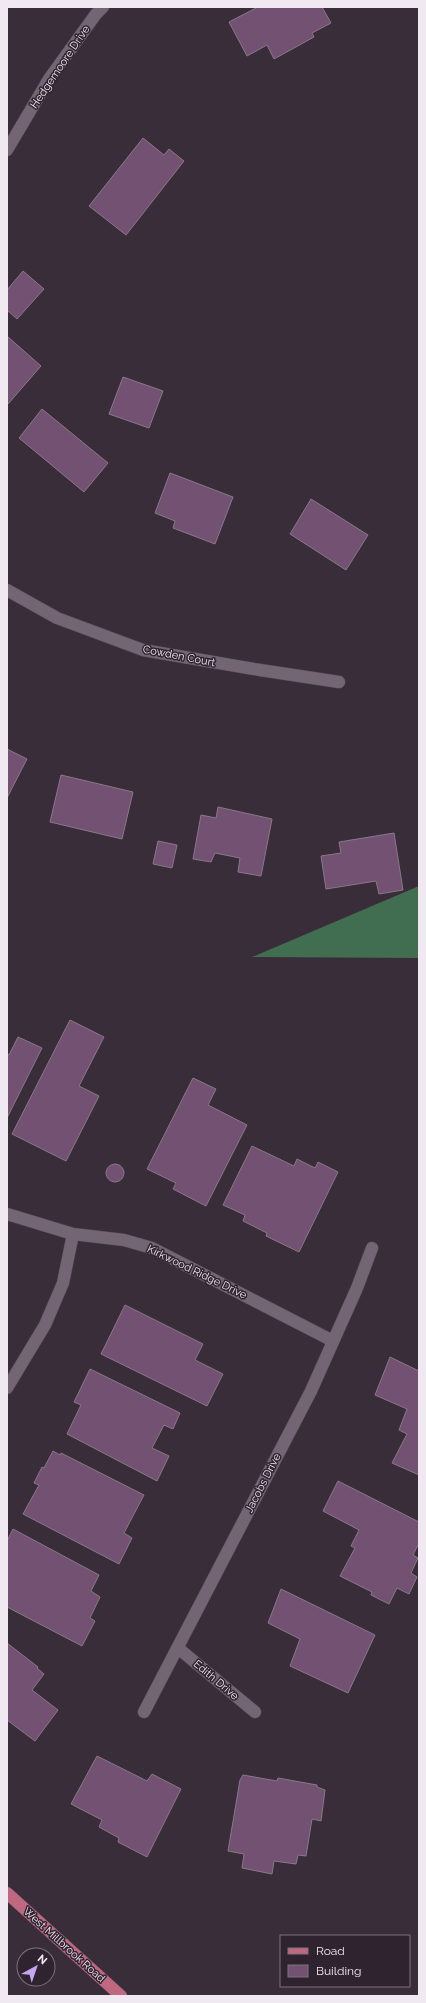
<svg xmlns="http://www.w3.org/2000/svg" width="426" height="2003" viewBox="0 0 426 2003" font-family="Raleway,sans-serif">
  <rect width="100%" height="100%" fill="#3a2d3a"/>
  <path fill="#416d50" d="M419,886V958L252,957Z"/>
  <path fill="#735173" stroke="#887987" d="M258,7H322L331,23L312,33L314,37L274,59L267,45L247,56L229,22Z
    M143,138L164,155L169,149L184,161L126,235L89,206Z
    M23,271L44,289L17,319L7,310V290Z
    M7,336L41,366L8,404H7Z
    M123,377L163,391L149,428L109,414Z
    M42,409L108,463L84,492L19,438Z
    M170,473L233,497L215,544L173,528L175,521L155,513Z
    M311,499L368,535L346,570L290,534Z
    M7,749L27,759L7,798Z
    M61,775L133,792L122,839L50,822Z
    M218,807L272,819L261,876L238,872L240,858L215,853L211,862L193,859L201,815L216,818Z
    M394,833L403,890L379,894L376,881L326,889L321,856L341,853L339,842Z
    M158,841L177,845L172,868L153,864Z
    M70,1020L104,1037L79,1086L99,1096L66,1161L12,1134Z
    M18,1037L42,1048L7,1118V1054L9,1055Z
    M193,1078L216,1089L208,1105L247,1125L206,1206L173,1189L176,1183L147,1169Z
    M252,1146L294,1166L297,1159L315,1168L318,1162L338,1172L299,1252L266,1236L267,1233L243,1221L245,1215L223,1205Z
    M106 1173a9 9 0 1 1 18 0a9 9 0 1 1-18 0Z
    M125,1305L203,1344L195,1360L223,1374L207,1406L101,1354Z
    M390,1357L419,1371V1475L392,1463L407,1434L399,1430L407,1409L375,1395Z
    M90,1369L180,1413L173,1429L164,1425L152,1448L169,1456L157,1481L67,1434L81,1405L74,1402Z
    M53,1451L60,1455L61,1453L144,1495L124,1533L132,1538L119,1564L23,1514L39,1485L34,1483L42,1467L44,1468Z
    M338,1481L419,1522V1543L413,1555L418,1558L411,1573L417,1577L409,1594L397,1588L389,1604L371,1595L372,1592L340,1576L355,1548L351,1546L359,1530L323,1511Z
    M13,1529L99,1575L91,1591L100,1597L90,1618L95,1621L82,1646L7,1607V1541Z
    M281,1589L375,1635L348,1693L290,1666L300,1639L268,1623Z
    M7,1643L38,1667L37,1668L44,1674L32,1690L58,1710L35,1741L7,1720Z
    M97,1756L147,1781L152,1774L181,1789L147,1857L118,1842L119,1838L99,1827L102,1820L71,1804Z
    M243,1775L277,1781L278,1778L317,1785V1787L325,1790L321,1821L312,1819L306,1856L298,1855L296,1864L274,1861L272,1874L242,1868L244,1854L228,1851L240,1780Z"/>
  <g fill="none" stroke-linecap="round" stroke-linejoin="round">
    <defs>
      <path id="minor" d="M7,150L49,79L96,14L103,7
        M7,590L57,618L143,650L260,670L339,682
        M7,1214L73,1234L124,1240L152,1248L333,1341
        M7,1388L45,1325L63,1283L73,1234
        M178,1648L255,1712
        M144,1712L311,1391L357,1288L372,1248"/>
      <path id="major" d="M7,1893L121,1996"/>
    </defs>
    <use href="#minor" stroke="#574c57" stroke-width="13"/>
    <use href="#major" stroke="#574c57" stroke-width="13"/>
    <use href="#minor" stroke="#736573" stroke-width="12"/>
    <use href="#major" stroke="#bf6880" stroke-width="12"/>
  </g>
  <g text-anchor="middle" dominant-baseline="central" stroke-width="3" stroke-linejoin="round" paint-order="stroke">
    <g font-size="11" fill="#f1e9f1" stroke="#302330">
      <text transform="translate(60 67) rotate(-56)">Hedgemoore Drive</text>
      <text transform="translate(179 656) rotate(11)">Cowden Court</text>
      <text transform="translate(197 1272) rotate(26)">Kirkwood Ridge Drive</text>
      <text transform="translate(263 1483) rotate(-63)">Jacobs Drive</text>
      <text transform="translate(216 1680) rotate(40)">Edith Drive</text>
      <text transform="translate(64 1945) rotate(42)">West Millbrook Road</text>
    </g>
  </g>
  <rect width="426" height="2003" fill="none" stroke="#f1e9f1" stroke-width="16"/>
  <rect x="280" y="1935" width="130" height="52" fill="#302330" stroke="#7d727d"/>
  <rect x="288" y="1948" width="20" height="6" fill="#bf6880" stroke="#7d727d"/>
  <text x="316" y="1955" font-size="12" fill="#f1e9f1">Road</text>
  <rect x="288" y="1965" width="20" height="12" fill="#735173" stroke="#7d727d"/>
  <text x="316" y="1975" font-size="12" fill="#f1e9f1">Building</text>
  <g transform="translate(36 1967) rotate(40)"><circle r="19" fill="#302330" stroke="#7d727d"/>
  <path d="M0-3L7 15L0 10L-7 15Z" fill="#c6a6f0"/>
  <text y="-6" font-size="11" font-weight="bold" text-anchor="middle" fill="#f1e9f1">N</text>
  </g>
</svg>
